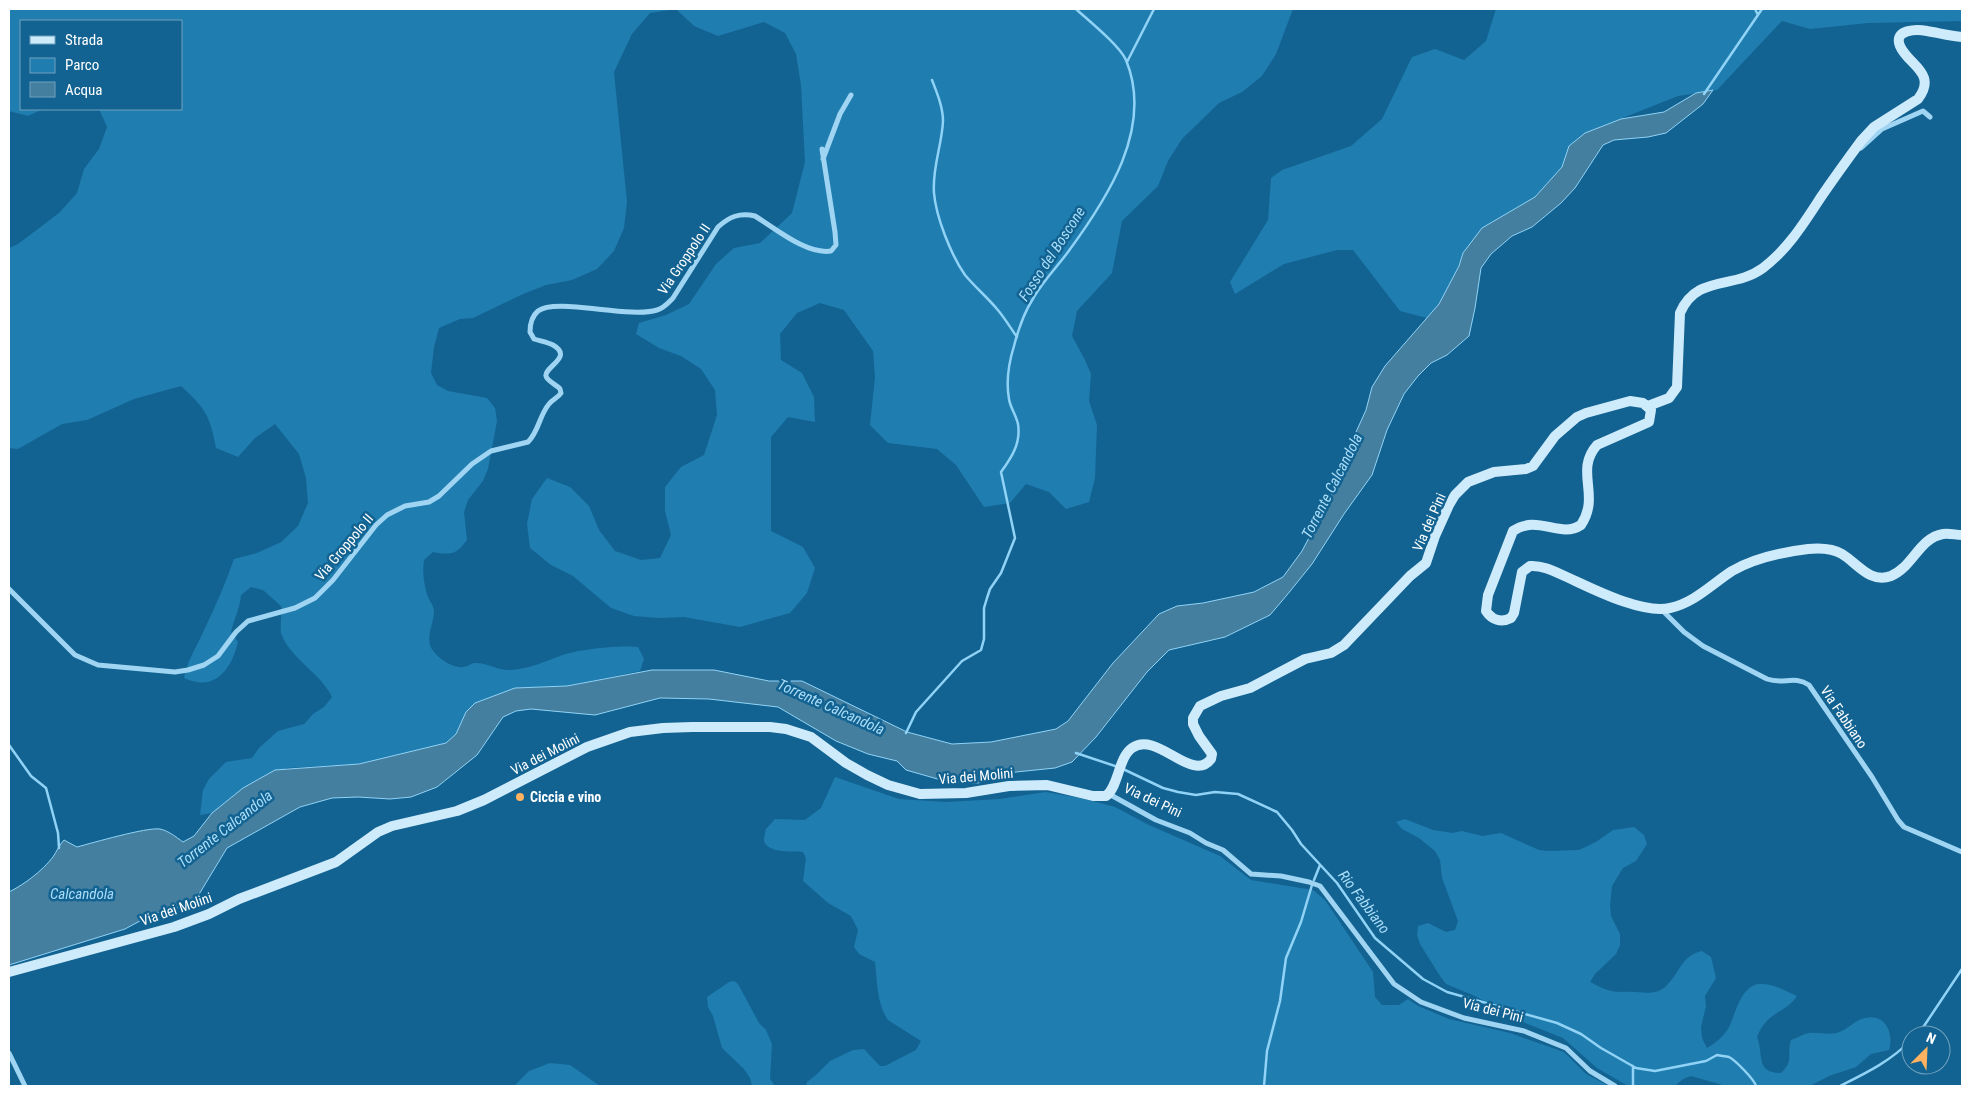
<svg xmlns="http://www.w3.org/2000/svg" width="1971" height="1095" viewBox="0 0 1971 1095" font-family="'Roboto Condensed',sans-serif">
  <rect width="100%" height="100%" fill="#126392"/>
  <path fill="#207db0" d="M9,9H1293L1276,54L1262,76L1242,92L1219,103L1182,139L1168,161L1158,186L1122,221L1112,273L1077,311L1072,336L1084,358L1091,374L1089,401L1097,425L1095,478L1089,502L1066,509L1049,492L1026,484L1010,503L984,507L956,465L937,449L888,443L870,425L875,377L873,351L844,310L820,303L797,313L780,334L781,360L802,373L814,397L815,422L788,417L771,437V531L803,547L815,568L807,593L790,613L740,627L684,617L659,618L634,616L611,608L573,576L551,565L530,548L527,524L532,499L547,478L570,487L589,506L599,530L615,551L641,560L660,558L671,535L665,511V487L681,467L704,455L717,415L715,390L701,369L681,356L659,348L636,334L639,323L666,315L689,304L716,264L734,248L760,243L792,213L805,162L801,85L796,54L785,33L764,22L718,36L694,26L676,9L650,13L632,34L614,72L627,202L624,228L614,251L597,269L572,280L546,285L523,294L473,318L460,319L439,328L434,347L431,373L437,385L448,391L487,398L495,408L497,421L488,469L483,481L468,500L464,512L467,540C456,555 451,555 433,552L424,560C422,573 424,585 428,597C430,602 434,606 434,611C434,623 427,633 430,645C433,655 452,669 463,667C467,667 470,664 474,663C486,662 499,671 511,670C529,669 546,661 563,655C580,649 620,645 638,647L644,659L640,671L567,686L515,688L466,712L456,734L446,743L359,764L287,768L243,788L212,813L200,815L203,790L209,779L226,762L252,758L259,748L278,731L304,724L313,714L324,707L332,697C321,673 290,659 281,633C280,628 282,613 281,606L263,590L251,587L241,595C240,608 234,619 231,632L238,642C231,671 214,692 184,678C187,660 198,645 205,628C216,605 226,582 234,559L257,553L281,542L298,526L308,503L306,478L299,454L275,424L255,438L238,457L216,448C210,415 205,408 181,386L134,399L87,420L62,424L18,449L9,448V248L18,244L59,213L77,193L84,169L99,149L107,127L99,109H181V21H21V109H43L28,116L9,111Z
    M1496,9H1962V21L1868,23L1810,29L1782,21L1717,90L1678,96L1585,133L1569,146L1562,167L1535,197L1482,228L1463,253L1459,266L1439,304L1427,318L1400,311L1353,250H1337L1284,264L1235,294L1230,282L1268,220L1271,178L1282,170L1351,146L1382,119L1412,57L1435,49L1464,60L1486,41Z
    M835,777L899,799L946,802L1000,799L1046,792L1085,799L1115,807L1149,825L1220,856L1251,880L1313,890L1325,900L1373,972L1375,997L1382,1005H1399L1408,999L1418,1006L1449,1019L1510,1033L1564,1052L1586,1074L1609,1086H806L807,1082L816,1075L830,1061L853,1050L864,1049L880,1066H885L916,1050L921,1041L888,1020C877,1005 877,980 875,962L859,954L854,947L858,930L851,916L828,903L803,881L806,858L803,852C794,851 768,854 764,841C764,838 765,832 766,829L775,819L805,820L821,808Z
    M1405,819L1433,830L1453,833L1462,831L1482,836L1501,833L1539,850L1548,851L1579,850L1596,842L1613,830L1634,827L1644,835L1647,844L1636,861L1623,868L1612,886L1610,906L1611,916L1620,934V945L1616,954L1595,974L1590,982C1597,985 1604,990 1612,991C1618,993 1624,991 1631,992C1644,992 1657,996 1667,985C1681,971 1681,956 1702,951L1711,957L1716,978L1705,996L1706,1006L1701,1027L1702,1038L1707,1048C1716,1043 1725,1035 1729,1027C1736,1013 1741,985 1760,984C1772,983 1786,991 1797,996C1785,1014 1767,1011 1757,1037C1764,1055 1755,1073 1781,1073C1795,1060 1786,1055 1791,1040C1797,1038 1803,1034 1809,1033C1819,1032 1828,1035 1837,1033C1847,1030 1855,1020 1865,1018C1886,1013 1894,1034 1889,1050L1871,1054L1856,1067L1829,1076L1810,1086H1726L1691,1076L1683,1079L1675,1086H1628L1597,1068L1563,1038L1518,1020L1475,996L1446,984L1440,976L1420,944L1417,935L1418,926L1428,923L1446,932L1455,930L1458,921L1442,878L1440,860L1435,851L1419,838L1402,829L1396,822Z
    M734,981L738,984L759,1023L766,1030L772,1044L770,1079L775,1086H752L750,1078L744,1069L722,1048L713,1016L708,1007L707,997L729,982Z
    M550,1063L570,1065L600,1086H514L529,1071Z"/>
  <path fill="#457fa0" stroke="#90d3f6" d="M1713,90L1703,104L1666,133L1648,137L1614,140L1603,145L1575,188L1561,203L1532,227L1512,236L1491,254L1481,268L1475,308L1469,336L1447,355L1431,363L1418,376L1404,394L1387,430L1372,475L1344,514L1312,564L1287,595L1270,615L1225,637L1169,650L1147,672L1096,737L1072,762L1055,768L1016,772L978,783L948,782L906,770L897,761L868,754L836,741L778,707L709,699L660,698L595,715L531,709L516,711L503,717L477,755L437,787L411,797L390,799L358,797L332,798L300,807L227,848L198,896L180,907L153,914L125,929L9,965V892C25,884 42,871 53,857C57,851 59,845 64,840L77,847C92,843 147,827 160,829C169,831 176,837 183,842L194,836L212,813L243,788L275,770L359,764L446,743L456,734L466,712L475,703L515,688L567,686L652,670H714L769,681H802L907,732L952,744L991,742L1056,729L1068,721L1113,663L1159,614L1177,606L1203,603L1254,592L1283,577L1302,551L1345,469L1352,460L1351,443L1366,410L1372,387L1385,366L1439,304L1459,266L1463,253L1482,228L1535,197L1562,167L1569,146L1585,133L1621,119L1664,112L1696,93Z"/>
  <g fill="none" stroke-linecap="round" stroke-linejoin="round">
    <path stroke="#90d3f6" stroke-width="2.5" d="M1755,9L1758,15
      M1127,62L1154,9
      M932,80C937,93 943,107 943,121C942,145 932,168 934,193C936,217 951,255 965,275C975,287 987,297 997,309C1004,317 1010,327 1017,337
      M1704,94L1762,9
      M906,733L916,712L962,661L981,650L984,639V608L987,598L990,589L1001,573L1015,538L1001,472C1012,457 1021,443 1018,424C1016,415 1010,407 1009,399C1006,382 1009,362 1014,346C1018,330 1025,311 1034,297C1043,281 1057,267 1068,252C1107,199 1154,128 1126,60C1119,45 1089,21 1076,9
      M9,745L31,776L46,788L58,833L59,848
      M1076,753L1118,767
      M1123,769L1163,788L1178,792L1196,795L1215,792L1238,794L1277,812L1292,830L1301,844L1337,883L1375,938L1423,979L1447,992L1557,1023L1581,1034L1601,1048L1636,1068L1655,1071L1706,1061L1717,1055C1721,1056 1725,1056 1729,1057C1735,1060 1754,1079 1756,1086
      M1314,880L1320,865
      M1916,1035L1924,1026L1962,969
      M1633,1066V1086
      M1264,1086L1267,1051L1280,1001L1286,958L1301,922L1312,885
      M1840,1086C1866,1073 1891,1061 1911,1040"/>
    <path stroke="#9fd5f2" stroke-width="5" d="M1861,148L1882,129L1923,111L1930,117
      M823,159L840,114L851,95
      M9,589L75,655L98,665L175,672L188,670L204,665L218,656L236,632L248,621L295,608L315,598L333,580L376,525L387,515L405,506L429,502L439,496L472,464L491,451L528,442C539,431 539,416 549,404C553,399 558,398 561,393L560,389C557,385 547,381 546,376C544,367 574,357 553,345C547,342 540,341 534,339L530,332C530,325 532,316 538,311C556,297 629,319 657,310C664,308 668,303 673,298L718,227C729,217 740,212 755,216C776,229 807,255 831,251L836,245L835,232L822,149
      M1661,609L1684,632L1703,646L1767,679C1783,685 1794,675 1809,685L1872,777L1898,820L1904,827L1962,852
      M1109,794L1156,820L1190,833L1206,843L1223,850L1251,874L1281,876L1309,882L1320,886L1394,984L1421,1002L1464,1018L1524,1031L1566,1048L1590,1071L1615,1086
      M9,1053L25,1086"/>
    <path stroke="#ceebfc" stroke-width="10" d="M1648,406L1669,398L1677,387L1680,313C1697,274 1733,290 1763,268C1788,249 1804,223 1821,197C1834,178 1847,160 1861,141L1874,127L1918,99C1938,73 1908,65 1900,46C1893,29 1917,29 1927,31C1939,33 1950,36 1962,37
      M9,972L174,927L209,914L239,899L336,862L378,832L392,826L457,811L484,800L587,747L630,732L663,728L692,727H770L786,729L811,737L846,763L867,775L888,785L920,794L966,793L1009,786L1047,785L1093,796H1106C1119,786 1118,758 1132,748C1157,730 1192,784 1211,759L1212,754L1199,736L1193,724V718L1200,706L1221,696L1250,688L1305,659L1331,653L1344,645L1410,576L1426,563L1435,536L1449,505L1455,495L1468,482L1494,472L1526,469L1533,466L1555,436L1577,417L1586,413L1630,401L1643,403L1651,410L1649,422L1597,445C1574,471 1601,495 1581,525C1560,539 1538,514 1513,531L1488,595L1486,611C1492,620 1501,623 1511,618L1514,613L1522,572L1530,566C1544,565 1557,573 1569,578C1595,590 1642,614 1670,608C1694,603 1712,584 1732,571C1754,558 1783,552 1808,549C1819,548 1832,548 1842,554C1857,563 1870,584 1891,576C1913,567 1919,538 1943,534C1949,533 1956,535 1962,535"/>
  </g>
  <circle fill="#ffb260" stroke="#126392" stroke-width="2" cx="520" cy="797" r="5"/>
  <g text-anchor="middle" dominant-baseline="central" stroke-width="5" stroke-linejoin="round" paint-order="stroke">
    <g font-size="14" fill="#fff" stroke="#126392">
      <text transform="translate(684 259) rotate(-56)">Via Groppolo II</text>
      <text transform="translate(1429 522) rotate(-66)">Via dei Pini</text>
      <text transform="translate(344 547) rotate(-50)">Via Groppolo II</text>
      <text transform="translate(1844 717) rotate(56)">Via Fabbiano</text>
      <text transform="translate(545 754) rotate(-27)">Via dei Molini</text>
      <text transform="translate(976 776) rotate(-5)">Via dei Molini</text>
      <text transform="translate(1153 800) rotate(25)">Via dei Pini</text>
      <text transform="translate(176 909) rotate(-19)">Via dei Molini</text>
      <text transform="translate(1493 1010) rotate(14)">Via dei Pini</text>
    </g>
    <g font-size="14" font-weight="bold" fill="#fff" stroke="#126392" text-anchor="start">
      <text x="530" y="797">Ciccia e vino</text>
    </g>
    <g font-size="15" font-style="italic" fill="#abdef9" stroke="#126392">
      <text transform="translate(1052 254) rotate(-57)">Fosso del Boscone</text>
      <text transform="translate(1332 486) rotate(-63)">Torrente Calcandola</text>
      <text transform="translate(831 707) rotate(24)">Torrente Calcandola</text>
      <text transform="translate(225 829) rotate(-38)">Torrente Calcandola</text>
      <text x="82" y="894">Calcandola</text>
      <text transform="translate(1364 902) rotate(53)">Rio Fabbiano</text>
    </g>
  </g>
  <rect width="1971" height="1095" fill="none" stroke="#ffffff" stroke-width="20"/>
  <rect x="20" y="20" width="162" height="90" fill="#126392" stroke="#71a1be"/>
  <rect x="30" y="36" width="25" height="8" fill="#ceebfc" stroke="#71a1be"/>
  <text x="65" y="45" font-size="15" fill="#ffffff">Strada</text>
  <rect x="30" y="58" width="25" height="15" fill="#207db0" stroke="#71a1be"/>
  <text x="65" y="70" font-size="15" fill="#ffffff">Parco</text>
  <rect x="30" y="82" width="25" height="15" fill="#457fa0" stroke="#71a1be"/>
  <text x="65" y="95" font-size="15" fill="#ffffff">Acqua</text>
  <g transform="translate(1926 1050) rotate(24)"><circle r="24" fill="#126392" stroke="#71a1be"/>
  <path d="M0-4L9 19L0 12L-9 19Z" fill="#ffb260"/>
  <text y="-8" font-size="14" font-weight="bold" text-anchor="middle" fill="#ffffff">N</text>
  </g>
</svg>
